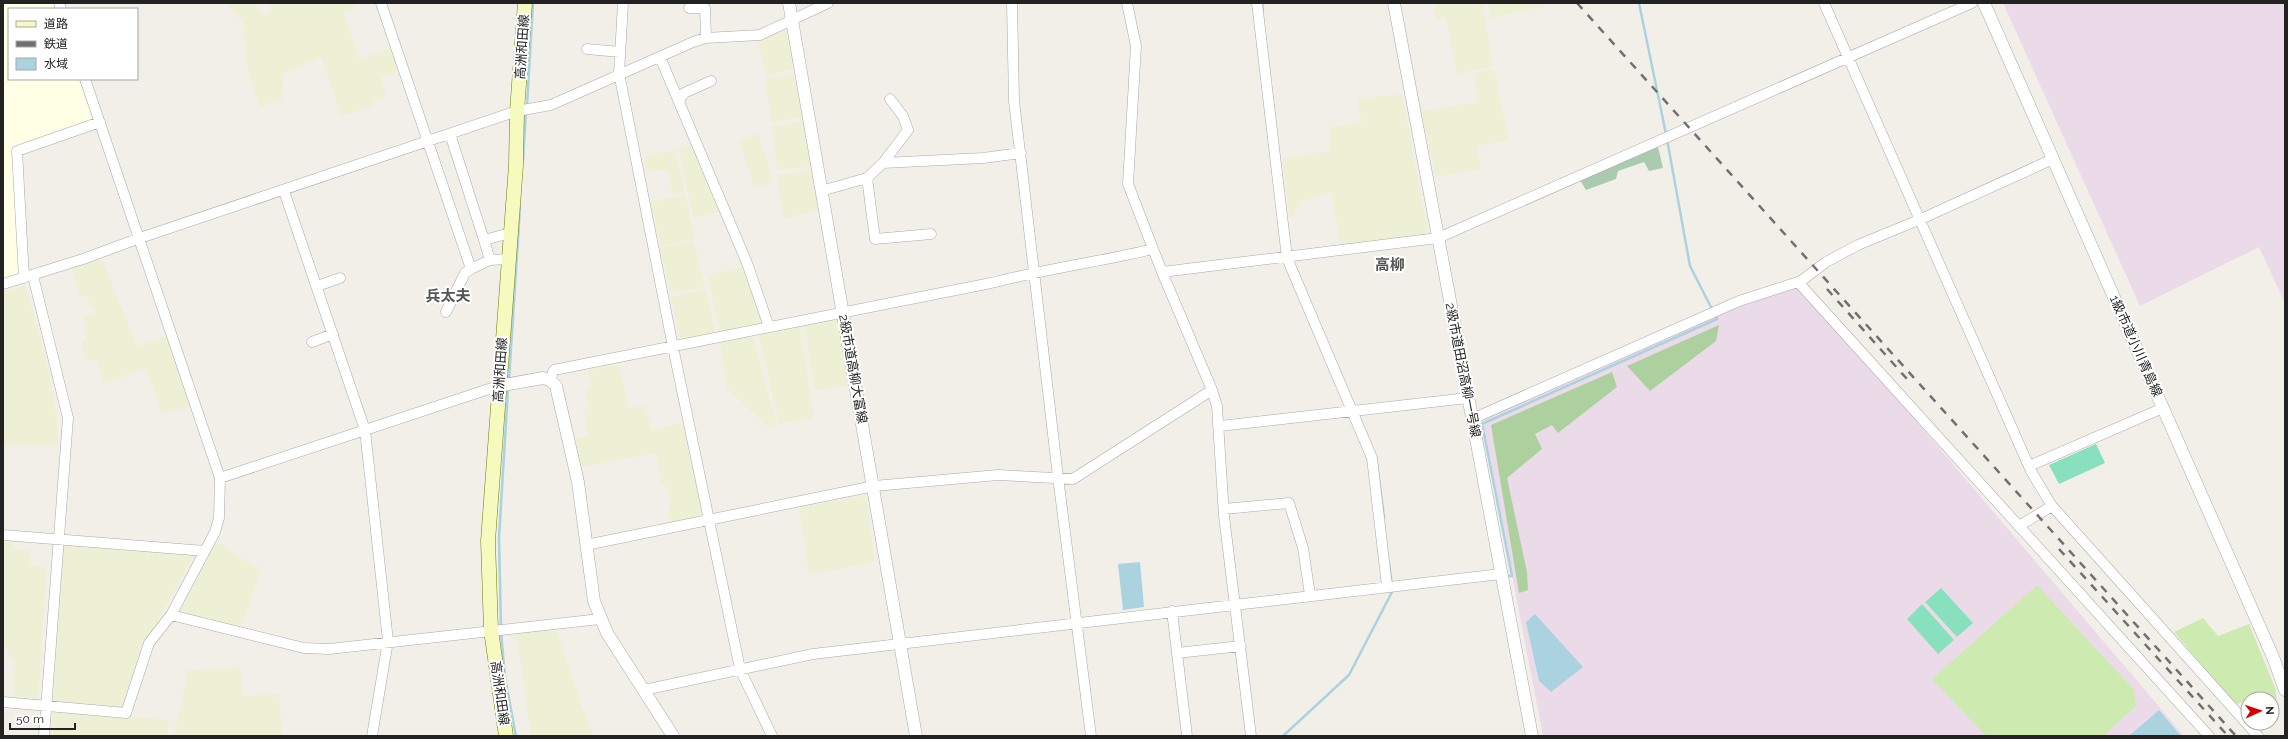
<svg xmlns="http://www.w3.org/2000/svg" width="2288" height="739" viewBox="0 0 2288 739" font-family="Raleway,'Noto Sans JP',sans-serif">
  <rect width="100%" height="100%" fill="#f2efe9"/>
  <path fill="#ebdbe8" d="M2003,3H2285V303L2259,247L2140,306Z
    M1798,282L2184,736H1543L1481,415Z"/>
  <path fill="#ffffe5" d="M3,3H53L55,9H9V79H79L93,121L13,147L20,275L3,280Z"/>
  <path fill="#eef0d5" d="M233,3H255L263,15L271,11L270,3H354L353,11L344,13L359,59L394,48L401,70L381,78L386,96L374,100L375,106L342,116L321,58L284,74L282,99L260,107L248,71L243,23L228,5Z
    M1433,3H1482L1493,67L1457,74L1446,18L1436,19Z
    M1488,3H1541L1544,6L1491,18Z
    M788,30L794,69L766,76L758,41Z
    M1494,69L1509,140L1477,146L1481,169L1436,177L1421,111L1477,102L1474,73Z
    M794,74L802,117L772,123L765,79Z
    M1402,94L1428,232L1423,236L1340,246L1332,193L1302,201L1293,217H1289L1283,158L1330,151L1329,128L1361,122L1358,98Z
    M803,121L811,166L777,170L772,127Z
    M758,134L774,182L755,188L739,140Z
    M696,144L722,211L693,218L679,148Z
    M675,150L685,191L673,195L667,169L647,172L645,156Z
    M811,170L818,210L784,219L777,175Z
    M686,194L695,239L660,246L651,202Z
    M694,241L705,287L671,293L660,248Z
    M102,259L137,346L168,336L192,405L162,415L146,368L104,384L97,360L86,361L81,341L86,339L84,316L96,312L89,304L87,296H80L72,268Z
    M744,266L765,324L720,333L707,275Z
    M26,285L49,373L57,418V445H3V292Z
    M706,289L715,332L680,339L671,297Z
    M838,318L848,385L815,391L804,325Z
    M800,326L814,418L779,424L758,333Z
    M753,336L777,426L769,428L727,389L720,342Z
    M619,364L629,408L646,406L651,430L680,423L688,427L704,519L668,526V512L670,501L668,489L661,483L657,453L582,467L575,439L588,436L583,411L589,409L585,388L592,386L588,370Z
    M866,495L875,562L809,575L799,508Z
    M3,540H10L16,549L30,551L31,565L47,568L38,699L13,696L15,660L9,657L8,648H3Z
    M221,543L240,558L261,568L241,630L179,614L178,611L215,544Z
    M64,544L195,555L153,629L143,642L122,707L52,702Z
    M555,627L593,736H531L516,631Z
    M240,667L243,696L279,694L282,736H174L188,670Z
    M53,711L169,720L167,736H50Z"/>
  <path fill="#cdebb0" d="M2037,585L2134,690L2136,706L2103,736H1986L1932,679Z
    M2203,618L2218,636L2249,624L2276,690L2277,708H2272V699H2248L2236,705L2174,632Z"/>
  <path fill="#add19e" d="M1719,325L1716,341L1650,391L1627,366Z
    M1612,372L1617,387L1558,433L1552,425L1535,434L1542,449L1507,478L1527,572L1528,590L1519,593L1491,425Z"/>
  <path fill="#aacbaf" d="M1658,147L1663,168L1649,171L1644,162L1618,171L1616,179L1586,190L1580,180Z"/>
  <path fill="#88e0be" d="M2096,444L2105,463L2059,484L2049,465Z
    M1941,588L1973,623L1957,637L1925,602Z
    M1922,604L1954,640L1938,654L1907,619Z"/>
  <path fill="#aad3df" d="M1140,562L1144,607L1123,610L1118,564Z
    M1535,614L1583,667L1551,692L1539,681L1526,622Z
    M2159,710L2181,736H2129Z"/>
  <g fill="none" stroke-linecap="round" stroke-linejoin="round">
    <path stroke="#aad3df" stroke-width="2.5" d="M1262,3L1263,11
      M1639,3L1666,134
      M527,106L533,3
      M1667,139L1690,266L1713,311
      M523,160L526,111
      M509,380L520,207
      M1376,457L1384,517
      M1389,564L1392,585
      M1506,576H1512L1482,424L1717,319L1715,315
      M501,627L499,538L508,389
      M501,632L505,678L516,736
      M1283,736L1349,675L1393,590"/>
    <defs>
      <path id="minor" d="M59,3L61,9
        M381,3L471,269L490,260
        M623,3L619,73L673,347L740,669L772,736
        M1012,3L1014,101L1058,477L1091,736
        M1127,3L1136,46L1128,184L1162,272L1212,390L1217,406L1224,516L1251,736
        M1257,3L1287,258L1372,458L1387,586
        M1824,3L2031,471L2052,506L2258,736
        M689,8H705L706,38
        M587,49L620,52
        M660,57L747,263L769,327
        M679,101L684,93L711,81
        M450,134L484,240
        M883,163L908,130L903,116L890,99
        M867,178L875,239L931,234
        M284,191L365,430L388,641L372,736
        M821,191L867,178L883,163L983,158L1021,153
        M508,259L490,260L484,240L510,233
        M1162,272L1438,238L1972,3
        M33,276L68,418L44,736
        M24,278L17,151L100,122
        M1798,282L2209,736
        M3,284L83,259L140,238L517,111L551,105L693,42L705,38L760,35L828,3
        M317,286L340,278
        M446,312L465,273L471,269
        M312,342L333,334
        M550,380L554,370L991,283C1045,269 1099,262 1153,249
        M1472,419L1739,301L1801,281L1826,262L1858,245L1921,219L2053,159
        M1220,426L1468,398
        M2029,466L2163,408
        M220,478L498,386
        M1224,509L1289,503L1303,548L1310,595
        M2019,526L2052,506
        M3,535L205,551
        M586,545L874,486L998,475L1073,479L1212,390
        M1172,611L1187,736
        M171,615L304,648L329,649L600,619
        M1177,653L1241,646
        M644,690L813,654L1501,574
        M3,702L126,713L149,643L171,615L215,532L219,518L220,478L85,79"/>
      <path id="tertiary" d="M789,3L916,736
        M1394,3L1532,736
        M1984,3L2273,657L2285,690
        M498,386L543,378L550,380L556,386L578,482L594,601L607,633L673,736"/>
      <path id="secondary" d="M506,736L491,630L488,541L516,165L517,111L525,3"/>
    </defs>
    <use href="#minor" stroke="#a9a9a9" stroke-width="11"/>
    <use href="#tertiary" stroke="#a9a9a9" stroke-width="13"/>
    <use href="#secondary" stroke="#707d05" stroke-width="15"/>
    <use href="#minor" stroke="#fff" stroke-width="10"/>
    <use href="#tertiary" stroke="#fff" stroke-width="12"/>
    <use href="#secondary" stroke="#f7fabf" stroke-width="14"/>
    <path stroke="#707070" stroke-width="2.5" stroke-dasharray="8 8" stroke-linecap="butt" d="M1577,3L2236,736
      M1827,289L1907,379
      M2059,549L2228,736"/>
  </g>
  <g text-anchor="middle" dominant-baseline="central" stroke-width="4" stroke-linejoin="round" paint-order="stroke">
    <g font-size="13" fill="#222" stroke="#fff">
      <text transform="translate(522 47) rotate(-86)">高洲和田線</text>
      <text transform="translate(2136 346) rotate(66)">1級市道小川青島線</text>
      <text transform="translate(853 369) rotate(80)">2級市道高柳大富線</text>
      <text transform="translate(500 370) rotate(-86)">高洲和田線</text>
      <text transform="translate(1463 370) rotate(79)">2級市道田沼高柳一号線</text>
      <text transform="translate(500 693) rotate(82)">高洲和田線</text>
    </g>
    <g font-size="15" font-weight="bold" fill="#555" stroke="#fff">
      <text x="1390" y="265">高柳</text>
      <text x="448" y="296">兵太夫</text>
    </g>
  </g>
  <rect width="2288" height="739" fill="none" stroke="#222222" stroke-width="8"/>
  <rect x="8" y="8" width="130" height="72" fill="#ffffff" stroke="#a7a7a7"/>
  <rect x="16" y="21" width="20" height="6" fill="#f7fabf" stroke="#a7a7a7"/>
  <text x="44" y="28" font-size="12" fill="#222222">道路</text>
  <rect x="16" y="41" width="20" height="6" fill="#707070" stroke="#a7a7a7"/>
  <text x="44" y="48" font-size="12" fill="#222222">鉄道</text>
  <rect x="16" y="58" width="20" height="12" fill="#aad3df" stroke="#a7a7a7"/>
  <text x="44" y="68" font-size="12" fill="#222222">水域</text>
  <g transform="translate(2260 711) rotate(87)"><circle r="19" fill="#ffffff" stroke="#a7a7a7"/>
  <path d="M0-3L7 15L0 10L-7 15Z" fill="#d40000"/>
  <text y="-6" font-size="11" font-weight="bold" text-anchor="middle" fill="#222222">N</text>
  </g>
  <path d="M10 723v6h65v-6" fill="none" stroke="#222222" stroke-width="2"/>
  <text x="16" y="723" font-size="12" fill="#222222" stroke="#ffffff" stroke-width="3" paint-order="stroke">50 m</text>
</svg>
